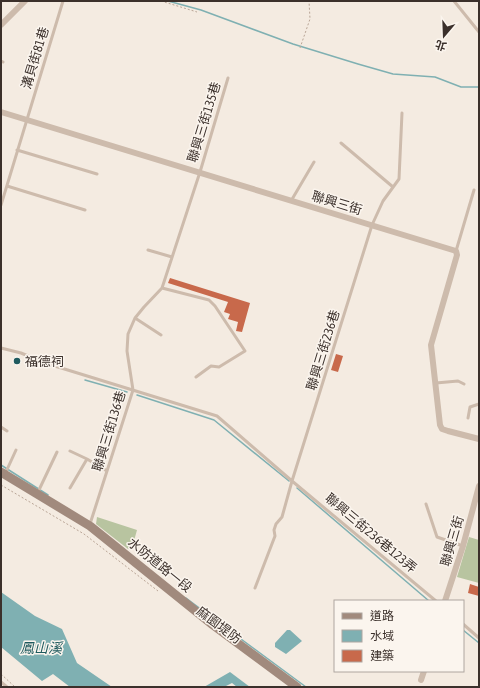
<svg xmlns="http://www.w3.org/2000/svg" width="480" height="688" viewBox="0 0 480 688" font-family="'Asap Condensed','Noto Sans TC',sans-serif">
  <rect width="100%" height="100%" fill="#f4ebe1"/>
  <path fill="#b8c4a0" d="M97,517L137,530L132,548L128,549L96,524Z
    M469,537L479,540V583L457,577Z"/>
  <path fill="#7fb0b2" d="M1,592L35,616L62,629L77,663L112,687H70L53,674L42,681L1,647Z
    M287,630H290L302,641L286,654L275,647V643Z
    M230,672L250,687H237L232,683L224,687H204Z"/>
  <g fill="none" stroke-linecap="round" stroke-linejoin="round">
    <path stroke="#7fb0b2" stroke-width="1.5" d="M168,1L201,10L293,44L358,64L393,74L435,77L461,87H479
      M85,380L127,392
      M137,395L214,420L289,481
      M1,465L48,495
      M297,488L429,601
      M186,598L214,619
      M222,625L306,687
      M463,630L479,643"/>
  </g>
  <path fill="#c8694b" d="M170,278L250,303L242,332L236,331L238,322L228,319L230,314L224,312L228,302L168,283Z
    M336,354L343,356L338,372L331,370Z
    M470,584L479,587V596L468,593Z"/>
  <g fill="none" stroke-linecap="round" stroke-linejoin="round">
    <path stroke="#b9a596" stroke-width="1" stroke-dasharray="2 2" stroke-linecap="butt" d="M161,1L197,12
      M300,48L310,19L309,1
      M1,485L84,534L158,591
      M1,674L15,687"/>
    <path stroke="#cdbbac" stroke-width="3" d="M454,1L479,32
      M1,61L3,62
      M341,143L393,187
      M17,150L97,174
      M7,186L85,210
      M291,201L314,162
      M1,205L63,1
      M148,250L172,257
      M456,251L474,190
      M162,288L209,300L215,306L245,351L219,367L211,366L196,377
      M135,318L161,335
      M1,348L21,353L45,363L217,416L292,481L436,601
      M436,383L458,381L464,384
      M468,418L470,407L479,404
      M1,427L7,431
      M70,451L87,459L107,471
      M5,474L16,450
      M70,488L87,459
      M38,492L57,452
      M426,504L437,537L463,546
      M90,524L133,390L127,351L128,334L135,318L144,307L162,288L200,172L228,78
      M255,588L275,536L274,530L276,524L282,517L292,481L372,225L383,201L399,179L402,113
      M463,624L479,638
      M1,682L7,687"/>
    <path stroke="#cdbbac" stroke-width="6" d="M1,25L25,1
      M1,112L456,251L457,255L431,345L440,425L442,429L448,431L479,439
      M445,601L463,546L479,486
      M421,680L424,671"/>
    <path stroke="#a18a7d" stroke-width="9" d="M1,472L90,526L213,625L297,687"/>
  </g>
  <circle fill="#1f5a5e" stroke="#fbf5ee" stroke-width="1.5" cx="17" cy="361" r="4"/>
  <g text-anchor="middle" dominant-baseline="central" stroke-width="3" stroke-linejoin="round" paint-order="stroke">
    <g font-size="13" fill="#3b302b" stroke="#fbf5ee">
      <text transform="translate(35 58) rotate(-73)">溝貝街81巷</text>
      <text transform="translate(204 122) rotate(-73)">聯興三街135巷</text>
      <text transform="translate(337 203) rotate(17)">聯興三街</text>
      <text transform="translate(323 350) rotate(-73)">聯興三街236巷</text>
      <text transform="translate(109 431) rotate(-73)">聯興三街136巷</text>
      <text transform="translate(371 533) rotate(40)">聯興三街236巷123弄</text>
      <text transform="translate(452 541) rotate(-74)">聯興三街</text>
      <text transform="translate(160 565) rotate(39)">水防道路一段</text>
      <text transform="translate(219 625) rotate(37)">麻園堤防</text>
    </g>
    <g font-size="13" fill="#3b302b" stroke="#fbf5ee" text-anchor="start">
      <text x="25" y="361">福德祠</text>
    </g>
    <g font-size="14" font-style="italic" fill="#1f5a5e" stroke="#fbf5ee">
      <text x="41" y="648">鳳山溪</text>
    </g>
  </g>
  <rect width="480" height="688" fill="none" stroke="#3b302b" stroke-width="4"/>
  <rect x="334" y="600" width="130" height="72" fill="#fbf5ee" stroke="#aea6a0"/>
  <rect x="342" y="613" width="20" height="6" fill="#a18a7d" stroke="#aea6a0"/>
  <text x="370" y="620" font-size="12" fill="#3b302b">道路</text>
  <rect x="342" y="630" width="20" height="12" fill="#7fb0b2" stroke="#aea6a0"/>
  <text x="370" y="640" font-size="12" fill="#3b302b">水域</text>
  <rect x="342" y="650" width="20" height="12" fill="#c8694b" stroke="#aea6a0"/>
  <text x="370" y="660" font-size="12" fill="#3b302b">建築</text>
  <g transform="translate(444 36) rotate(199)" stroke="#fbf5ee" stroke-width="3" paint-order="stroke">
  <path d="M0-3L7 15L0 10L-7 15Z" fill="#3b302b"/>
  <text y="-6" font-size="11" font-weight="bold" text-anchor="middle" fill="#3b302b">北</text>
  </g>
</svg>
